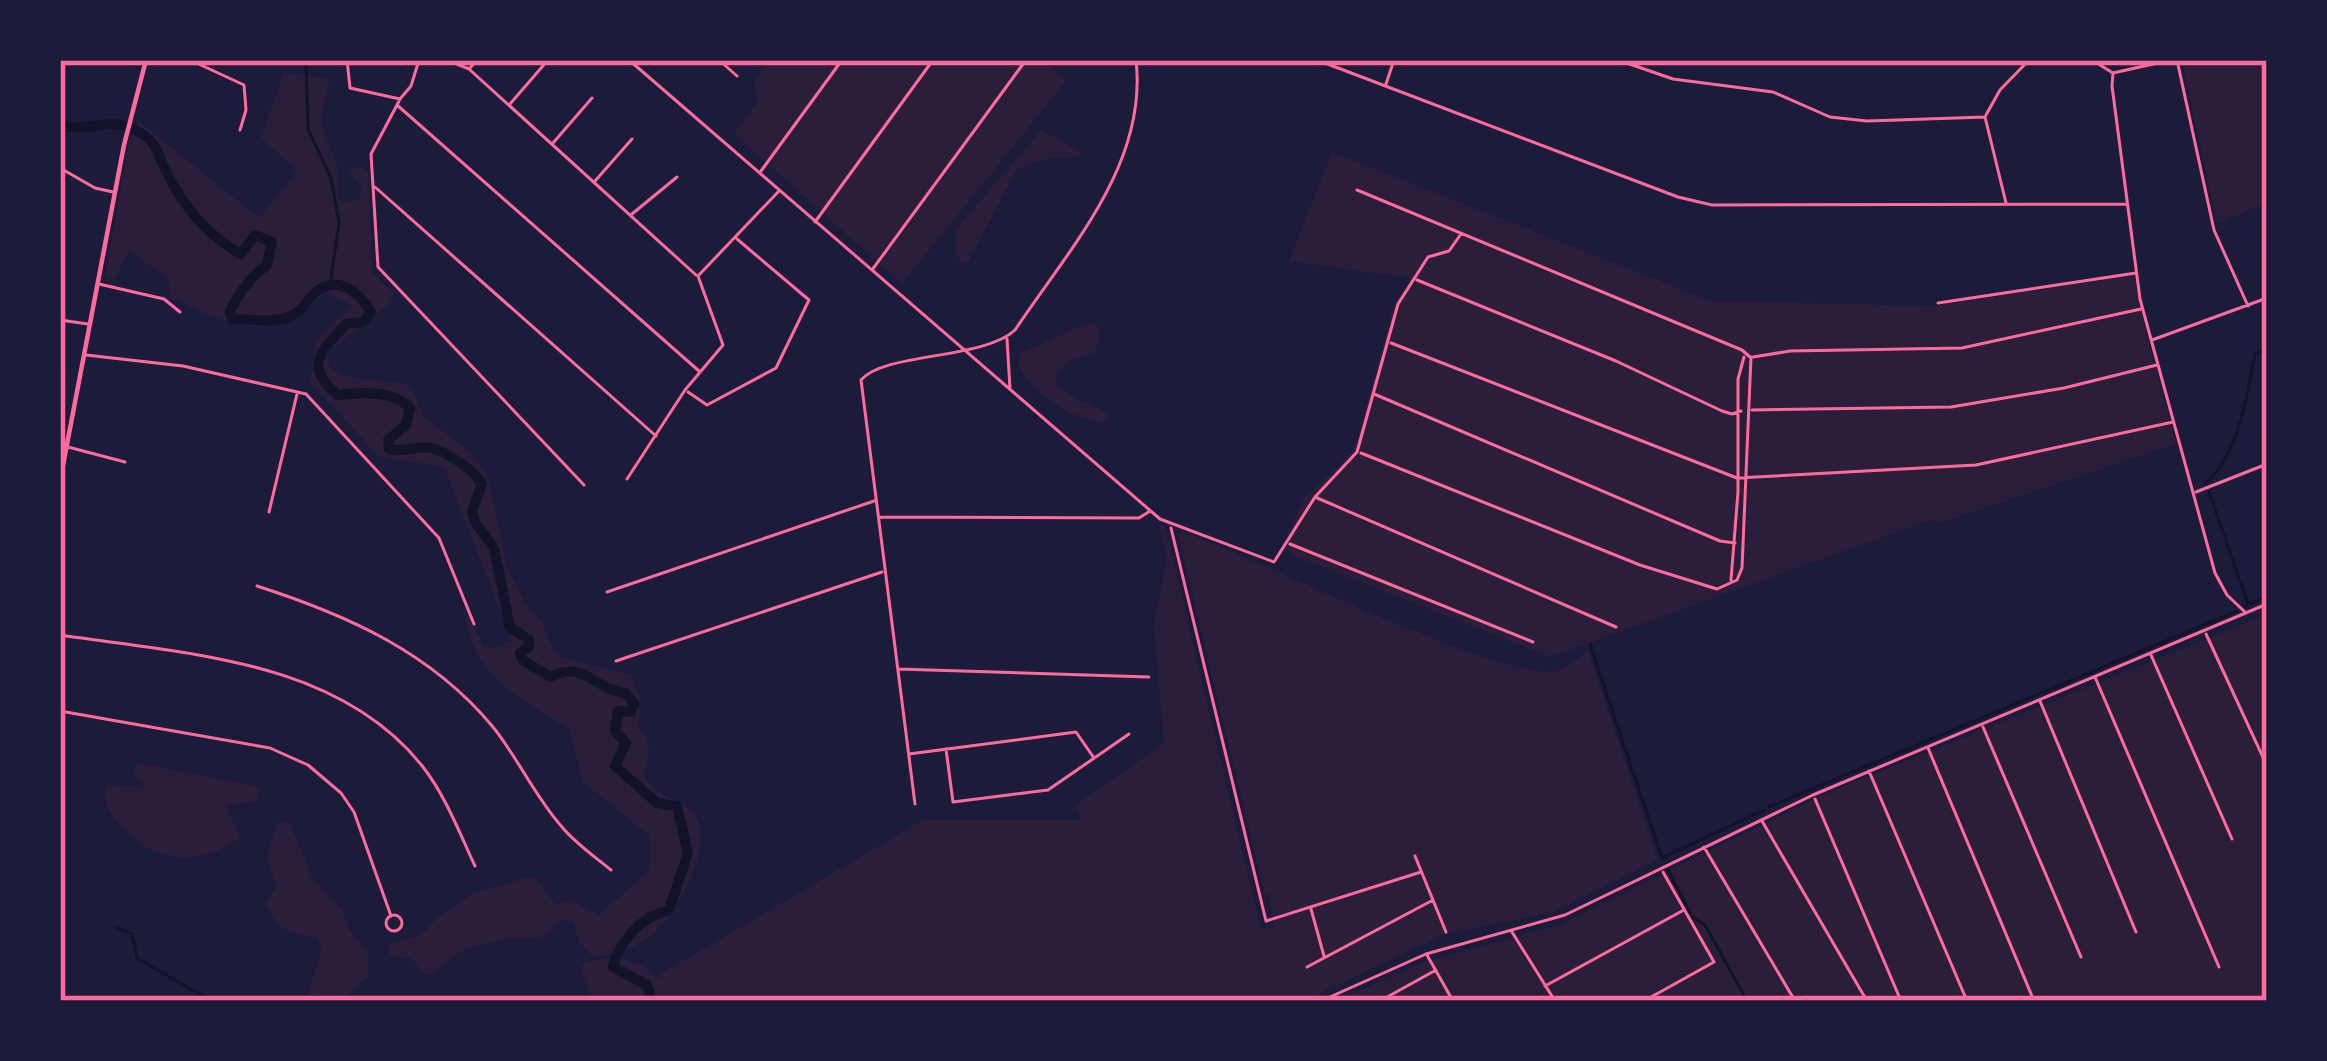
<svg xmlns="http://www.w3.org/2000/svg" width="2327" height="1061" viewBox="0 0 2327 1061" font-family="'IBM Plex Serif',serif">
  <rect width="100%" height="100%" fill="#1b1b3a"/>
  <path fill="#2a1e3b" d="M770,60H1044L1066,81L902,284L734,134L758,101L754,82Z
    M2191,60H2267V202L2217,224L2182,62Z
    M284,72L330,79L320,120L338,168L339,199L351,202L359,199L363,189L349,172L360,166L368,171L372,273L394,293L390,304L328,352L329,367C353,384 383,377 411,386L424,417L467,449L488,477L507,567L526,604L541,621L554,651L563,658L631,675L640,700L638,726C652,743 651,754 644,774C658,801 679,795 694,814C717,843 677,912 654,933C639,947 612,956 592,956L579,942L574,922L560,919C549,947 523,935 502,940C490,943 475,946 464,950C448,957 444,972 425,975L411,958L393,957L389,953V943L419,937L440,915L475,892L534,876L556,905L570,900L599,915L650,869V836L583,782L570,730C520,699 468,672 464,607L486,650L512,641L444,467L379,457L310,382L315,342L352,305L324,293C275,346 230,326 171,298L168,278L129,251L113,281L105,277L129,142L138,121L259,218L297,171L261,138Z
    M1041,130L1081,152L1079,157L1050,158L1017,169L968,262L961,264L956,252L955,230Z
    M1332,152L1711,301L1933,306L2135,275L2138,301L2176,444L1937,524L1933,519L1550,657L1294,556L1282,545L1304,498L1354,451L1394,304L1410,278L1289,261Z
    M1090,322L1098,326L1100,337L1095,352C1075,360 1064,358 1055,380C1069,402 1091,401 1110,416L1103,423C1072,420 1030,393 1018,364L1020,353Z
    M1158,524L1165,526L1261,929L1275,928L1269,895H1265L1178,535L1183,532C1248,554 1507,684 1557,671C1568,667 1580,658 1588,650L1658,860L1554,912L1446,934L1303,1001H593L580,969L585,962C613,955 638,957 659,979L662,973L923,820H1081L1074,806L1164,743L1154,625L1167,556Z
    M2267,614V1001H1337L1424,962L1559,925L1818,797Z
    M137,763L261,787L256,802L226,805L240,837C203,867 154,864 122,827C110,813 102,804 106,785L143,787L134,773Z
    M278,821L290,824L312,877L341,909L351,933L368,951V977L341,1001H306L322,948L316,937C289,934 277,930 266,904L276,887L267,857Z"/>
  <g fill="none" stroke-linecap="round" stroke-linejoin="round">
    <path stroke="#12122b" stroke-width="3" d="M306,60L308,129L331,178L339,223L330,285
      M2206,483C2240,451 2246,398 2255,354L2267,349
      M2209,492L2248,604
      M2246,606L2267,596
      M1590,644L1662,858L1764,810
      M1769,807L2237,611
      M1668,870L1692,917L1705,925L1747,1001
      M117,928L132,934L137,958L211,1001
      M315,1001L318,996"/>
    <path stroke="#12122b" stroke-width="10" d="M60,124C94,136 104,112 141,133C157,142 158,156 166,171C182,205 208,236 241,254L255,235L272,242L267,266C252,274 238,295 230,311L232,319C250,319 273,323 289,317C303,312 307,299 317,291C340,275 360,293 371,312L363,322L346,324C322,351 302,366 338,395C361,392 394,390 410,408L406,425L388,440L389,449C403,453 417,445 431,448C447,452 474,470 482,484L472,511L475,522L494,548L510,627L529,640V647L520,653L522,660L551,677C583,659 596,691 626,693L634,704L631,712L618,711L615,731L626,743L615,766L657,803L677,806L688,853L669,910C642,916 620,940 613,967L647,985L652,1001"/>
    <path stroke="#ff6b9d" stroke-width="3" d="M190,60L244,85L246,110L240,130
      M347,60L350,88L400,99L411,86L419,60
      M447,60L469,69L696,275
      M629,60L1160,519L1274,562L1315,497L1357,452L1398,304L1428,257L1449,251L1461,234
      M719,60L737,76
      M1317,60L1678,197L1712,205L2127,204
      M1618,60L1673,79L1773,92L1830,117L1867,121L1985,117L2006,203
      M2092,60L2113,73L2171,60
      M2177,60L2214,230L2248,306
      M470,68L477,60
      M2113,73L2112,86L2140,299L2215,573L2227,595L2245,612
      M1386,84L1394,60
      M400,99L397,105L699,371
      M510,104L548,60
      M397,105L371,154L378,267L584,485
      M1986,115L2000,90L2029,60
      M553,143L592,98
      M60,168L95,188L113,192
      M761,171L842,60
      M595,181L632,139
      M375,187L656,436
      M1357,190L1742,350L1750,357
      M632,214L677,177
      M815,222L933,60
      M872,270L1026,60
      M1417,280L1616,361L1722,411L1732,414L1741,411
      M99,284L164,299L180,312
      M1938,303L2136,273
      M60,320L88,324
      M1007,339L1010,389
      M2152,340L2267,298
      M1391,343L1737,478L1976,465L2173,422
      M86,355L183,366L306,394L439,538L474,624
      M1753,357L1790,351L1962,348L2141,309
      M688,392L707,405L776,368L809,300L737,239
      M1374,394L1720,541L1735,543
      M1752,410L1951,407L2064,388L2157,365
      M68,447L125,462
      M1361,453L1640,565L1717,589L1737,580L1742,568L1751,357
      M627,479L685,390L723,345L698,276L778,192
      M2196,492L2267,464
      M1315,497L1616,627
      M269,512L297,394
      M879,517L1139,518L1150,511
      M1171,528L1266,921L1421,872
      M1290,544L1533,642
      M1731,580L1738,492V379L1744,357
      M257,586C347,615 431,652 493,727C518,758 535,797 562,827C575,843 594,856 611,870
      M607,592L874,501
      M2206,634L2267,766
      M60,635C186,654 338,659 423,767C445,795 460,834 475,866
      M2151,655L2232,839
      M616,661L882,572
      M898,669L1149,677
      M2095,677L2219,967
      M2040,701L2136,932
      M60,711L270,748L308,765L341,793L354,812L391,916
      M1983,727L2081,957
      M1928,748L2034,1001
      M946,749L953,802L1048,790L1129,734
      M909,754L1076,732L1094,758
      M1869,771L1967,1001
      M1815,799L1901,1001
      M915,804L861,380C885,352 983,360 1015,330C1069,249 1148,164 1136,60
      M1762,821L1867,1001
      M1704,847L1795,1001
      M1415,856L1446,932
      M1311,909L1324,956
      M386 923a8 8 0 1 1 16 0a8 8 0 1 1-16 0Z
      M1512,932L1555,1001
      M1427,955L1453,1001
      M1307,967L1433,900
      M1545,986L1682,911
      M1321,1001L1426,954L1565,915L1813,795L2267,604
      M1380,1001L1436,970
      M1644,1001L1714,962L1663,872"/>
    <path stroke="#ff6b9d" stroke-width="4.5" d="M60,481L124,145L146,60"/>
  </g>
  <rect width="2327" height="1061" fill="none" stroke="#1b1b3a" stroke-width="126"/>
  <rect x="63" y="63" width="2201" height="935" fill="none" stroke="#ff6b9d" stroke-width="4.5"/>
</svg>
